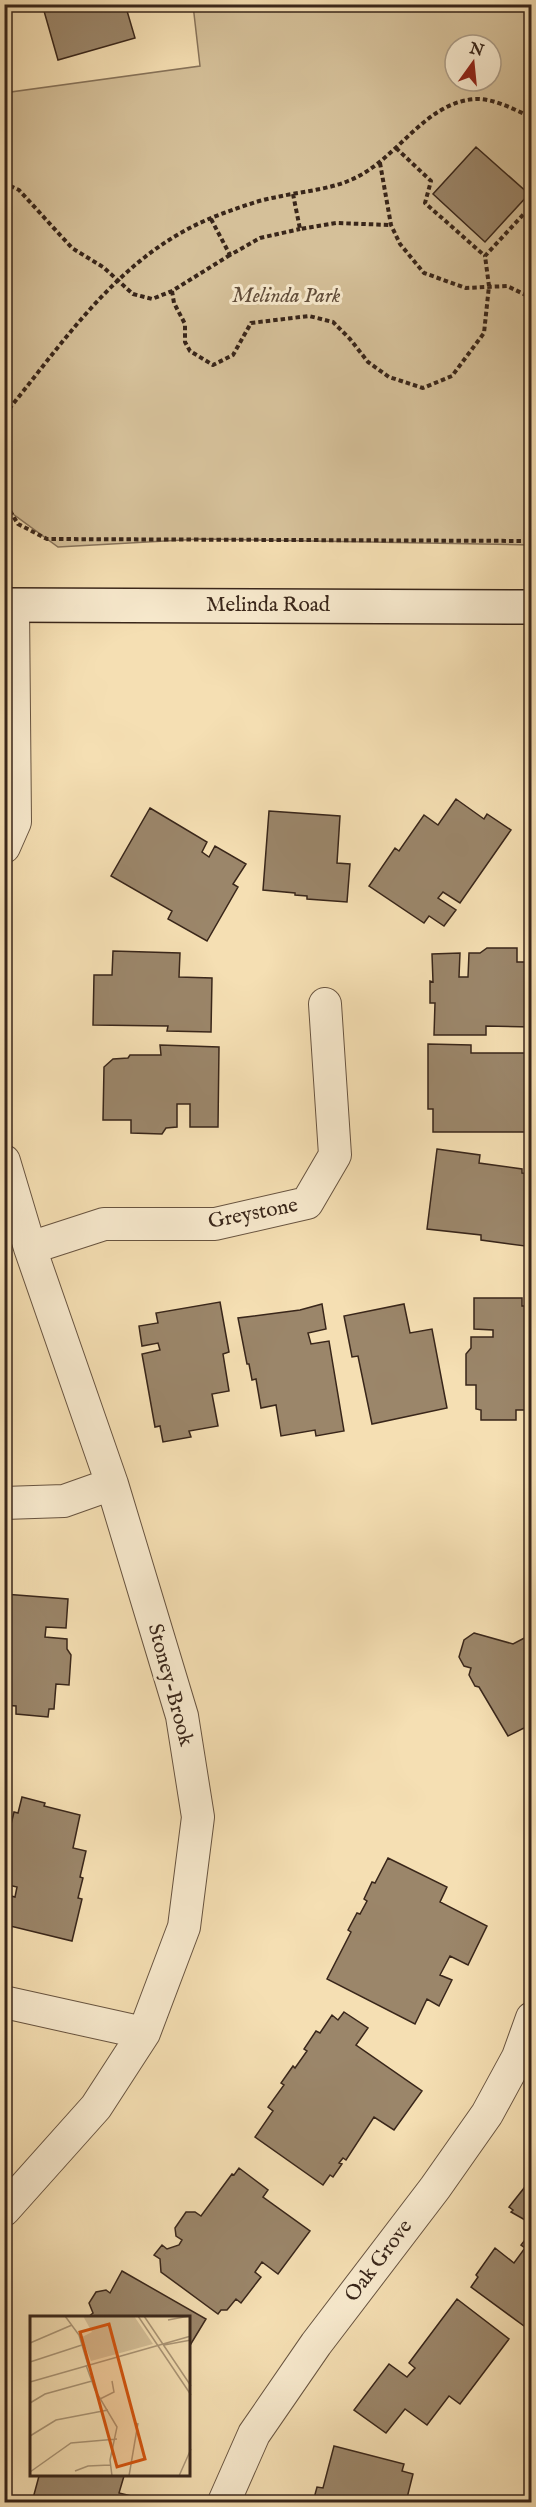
<svg xmlns="http://www.w3.org/2000/svg" width="536" height="2507" viewBox="0 0 536 2507" font-family="'IM FELL English',serif">
  <rect width="100%" height="100%" fill="#f5dfb3"/>
  <filter id="stains"><feTurbulence type="fractalNoise" baseFrequency=".00333" numOctaves="4"/><feColorMatrix values="0 0 0 0 .2 0 0 0 0 .09 0 0 0 0 .02 0 0 0 .5 -.17"/></filter>
  <radialGradient id="worn" r=".72"><stop offset=".6" stop-color="#630" stop-opacity="0"/><stop offset="1" stop-color="#630" stop-opacity=".3"/></radialGradient>
  <path fill="#d5c099" stroke="#87735a" stroke-width="1.5" fill-rule="evenodd" d="M193,5H531V545L201,539L58,547L9,511L11,92L200,66ZM455,45H491V81H455Z"/>
  <path fill="#9b866a" stroke="#39261a" stroke-width="1.5" d="M42,4H125L135,38L58,60Z
    M476,147L529,194L485,242L433,194Z
    M456,799L484,819L487,814L511,830L460,903L443,892L438,898L456,910L444,926L429,916L424,923L369,886L395,848L399,851L424,815L438,825Z
    M150,808L207,842L202,852L209,857L215,846L246,864L233,884L238,887L207,941L168,919L172,911L111,876Z
    M269,811L340,816L337,863L350,864L347,902L307,899V896L295,895V893L263,890Z
    M487,948H517V962H532V1027L486,1026V1035H434L435,1003H430V981L433,982L432,954L460,953L459,977H468L469,953H480Z
    M113,951L180,953L179,977L212,978L211,1032L167,1031L168,1026L93,1025L94,975H112Z
    M428,1044L471,1045V1053H531L532,1132H433V1109H428Z
    M160,1045L219,1047L218,1127H190V1104H177V1127L166,1128L162,1134L131,1133V1120H103L104,1067L113,1059L128,1058L130,1055H161Z
    M437,1149L480,1155L479,1163L522,1169V1173L532,1174V1224L527,1223L525,1246L481,1240V1235L427,1229Z
    M474,1298H522V1306H532V1408L529,1410H516V1420H481V1410L476,1409V1385H466V1354L471,1348V1337H493V1330L474,1329Z
    M220,1302L229,1352L223,1354L229,1391L212,1394L218,1426L189,1431L191,1437L163,1442L160,1426L155,1427L142,1354L160,1350L158,1343L142,1346L139,1326L158,1323L156,1313Z
    M322,1304L326,1329L308,1333L311,1344L329,1341L344,1431L316,1436L315,1430L281,1436L276,1405L261,1408L256,1379L252,1380L249,1364H247L238,1318L300,1310Z
    M404,1304L410,1333L432,1329L447,1408L372,1424L358,1356L352,1357L344,1316Z
    M4,1594L68,1599L66,1628L46,1627L45,1637L67,1639V1649L71,1655L69,1685L56,1684L54,1709H49L48,1717L16,1714V1706L4,1705Z
    M474,1633L513,1644L532,1634V1708L529,1709L532,1724L508,1736L479,1687L475,1686L469,1675L471,1668L464,1666L459,1657L464,1640Z
    M22,1797L45,1803L44,1806L80,1815L73,1848L86,1851L80,1877L83,1878L78,1898L82,1899L72,1941L6,1925L9,1915L4,1914V1894L15,1897L17,1887L4,1884V1853L14,1812L18,1813Z
    M388,1858L447,1887L440,1902L487,1926L468,1965L450,1956L440,1975L452,1980L439,2006L427,1999L415,2024L327,1979L351,1932L348,1930L357,1913L360,1914L367,1901L364,1899L372,1882L375,1883Z
    M344,2012L368,2028L356,2045L422,2091L394,2130L374,2117L346,2160L343,2158L339,2163L342,2164L333,2177L330,2175L323,2185L255,2137L273,2111L268,2107L284,2085L281,2083L293,2066L295,2068L307,2051L304,2049L316,2031L320,2033L332,2015L338,2020Z
    M239,2168L268,2190L263,2197L310,2231L278,2274L262,2262L255,2272L261,2277L241,2303L236,2299L227,2310H221L218,2314L161,2272L160,2259L154,2255L162,2245L167,2249L179,2245L182,2240L176,2236L175,2228L186,2212H195L201,2216L232,2174L234,2175Z
    M532,2178V2224L511,2212L513,2210L509,2207Z
    M532,2231V2324L528,2321L524,2326L471,2287L478,2277L476,2275L495,2248L514,2263L525,2248L521,2245Z
    M122,2271L206,2319L189,2347V2318H87L93,2313L89,2303L96,2292L106,2290L110,2293Z
    M457,2299L509,2339L460,2404L449,2396L427,2425L405,2409L386,2433L354,2410L389,2364L407,2377L415,2368L409,2363Z
    M334,2446L404,2464L402,2471L413,2474L406,2502H313L317,2487L323,2488Z
    M39,2476H124L119,2493L152,2501L32,2502Z"/>
  <g fill="none" stroke-linecap="round" stroke-linejoin="round">
    <defs>
      <path id="street" d="M4,847L15,822L13,606
        M4,1161L30,1248L112,1484L182,1716L198,1817L184,1927L144,2033L96,2107L4,2210
        M30,1248L104,1224H215L307,1203L335,1155L325,1004
        M4,1503L64,1501L112,1484
        M4,2002L144,2033
        M224,2502L254,2434L316,2344L435,2188L487,2114L518,2057L532,2018"/>
      <path id="secondary" d="M4,605L532,607"/>
    </defs>
    <use href="#street" stroke="#685440" stroke-width="34"/>
    <use href="#secondary" stroke="#39261a" stroke-width="36"/>
    <path stroke="#39261a" stroke-width="4" stroke-dasharray="4.5 3" stroke-linecap="butt" d="M396,148L431,181L425,203L485,256
      M380,163L391,225L400,244L424,273L466,288L507,286L532,298
      M293,194L300,229L336,223L391,225
      M211,219L230,255L260,238L300,229
      M172,291L174,303L185,324V342L190,351L213,365L233,355L251,323L309,316L333,322L350,339L368,362L389,377L423,388L452,376L484,333L489,286L485,256L532,205
      M4,352L6,184L19,190L72,248L103,267L133,294L152,299L172,291L230,255
      M4,362L9,409L7,506L18,524L47,539L532,541
      M9,409C72,331 126,248 224,213C241,207 259,200 277,197C299,192 326,190 348,181C396,163 422,103 475,99C494,98 514,110 532,117"/>
    <use href="#street" stroke="#f8eace" stroke-width="32"/>
    <use href="#secondary" stroke="#f8eace" stroke-width="33"/>
  </g>
  <g text-anchor="middle" dominant-baseline="central" stroke-width="6" stroke-linejoin="round" paint-order="stroke">
    <g font-size="21" font-style="italic" fill="#604c3a" stroke="#f8eace">
      <text x="286" y="296">Melinda Park</text>
    </g>
    <g font-size="21" fill="#39261a" stroke="#f8eace">
      <text x="268" y="605">Melinda Road</text>
      <text transform="translate(253 1214) rotate(-11)">Greystone</text>
      <text transform="translate(170 1685) rotate(75)">Stoney-Brook</text>
      <text transform="translate(379 2261) rotate(-53)">Oak Grove</text>
    </g>
  </g>
  <g transform="translate(30 2316)">
    <rect width="160" height="160" fill="#f5dfb3"/>
    <path d="M53,0H104L123,28L61,45L52,21L62,16Z" fill="#d5c099"/>
    <path fill="none" stroke="#aa9576" stroke-width="1.5" d="M35,0L49,19L58,49M108,0L161,79M114,0L161,70M138,4L159,0M0,27L42,9M134,29L161,24M0,46L52,29M56,49L65,74L87,111L80,144L82,160M0,66L161,20M70,83L84,76L82,65M0,87L15,78L62,65M0,120L26,104L78,94M45,155L58,150L80,149M0,156L41,127L87,123M99,160L108,107M149,160L161,133"/>
    <path fill="#d6540d" fill-opacity="0.15" stroke="#d6540d" stroke-width="3" d="M79,8L115,143L87,151L50,16Z"/>
    <rect width="160" height="160" fill="none" stroke="#39261a" stroke-width="3"/>
  </g>
  <rect width="536" height="2507" fill="none" stroke="#f5dfb3" stroke-width="24"/>
  <rect x="6" y="6" width="524" height="2495" fill="none" stroke="#39261a" stroke-width="3"/>
  <rect x="12" y="12" width="512" height="2483" fill="none" stroke="#39261a" stroke-width="1.5"/>
  <g transform="translate(473 63) rotate(15)"><circle r="28" fill="#f8eace" stroke="#ac9c86" stroke-width="1.5"/>
  <path d="M0-4.5L10 22L0 15L-10 22Z" fill="#8f2418"/>
  <text y="-9" font-size="16" font-weight="bold" text-anchor="middle" fill="#39261a">N</text>
  </g>
  <rect width="100%" height="100%" filter="url(#stains)"/>
  <rect width="100%" height="100%" fill="url(#worn)"/>
</svg>
